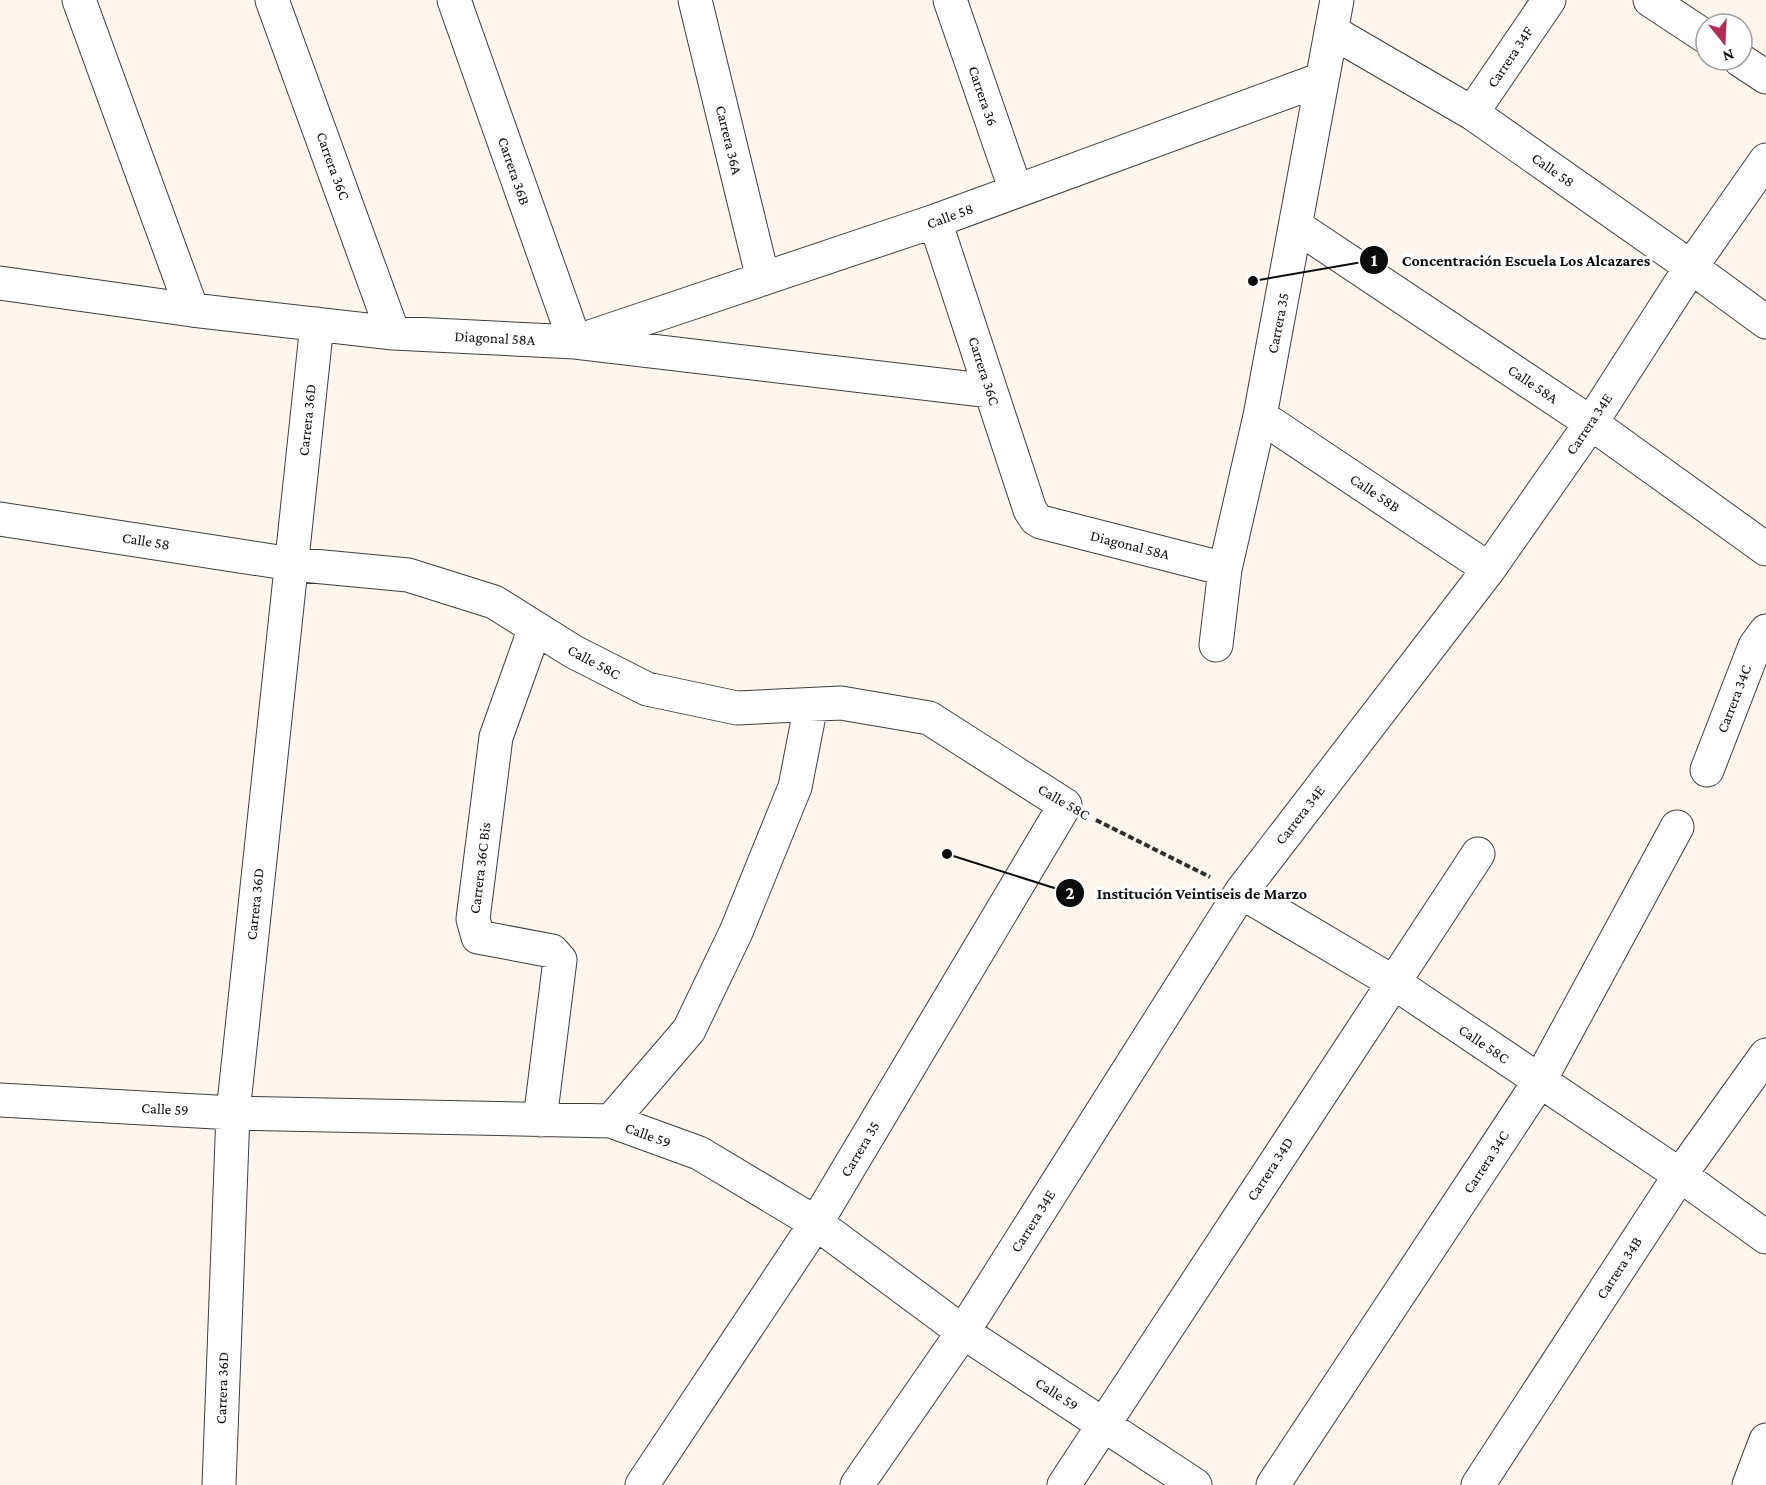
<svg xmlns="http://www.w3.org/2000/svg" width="1766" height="1485" viewBox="0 0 1766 1485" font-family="'Crimson Pro',serif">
  <rect width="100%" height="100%" fill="#fef6ec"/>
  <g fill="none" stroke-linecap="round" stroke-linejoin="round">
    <defs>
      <path id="minor" d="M79,0L192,310
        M272,0L393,333
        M454,0L575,342L935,221L1322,79
        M695,0L763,279
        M950,0L1016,191
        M1650,0L1706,37
        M1331,31L1472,113L1691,267L1766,322
        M1740,60L1766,77
        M1472,113L1549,0
        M935,221L1030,510L1036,519L1041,522L1225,569
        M1296,226L1591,423L1766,549
        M0,283L192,310L393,333L575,342L991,391
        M1260,416L1489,569
        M0,519L292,564L408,575L494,602L574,652L647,689L737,708L841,703L929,718L1065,805L816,1223L642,1485
        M535,628L496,737L473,919L478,937L552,951L560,960L540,1120
        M1216,645L1225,569L1260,416L1337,0
        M1707,770L1755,646L1766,631
        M1241,892L1393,982L1680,1175L1766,1237
        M0,1100L233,1113L611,1121L699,1153L816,1223L963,1332L1195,1485
        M611,1121L689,1030L736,932L795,787L811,705
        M219,1485L233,1113L317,324
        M857,1485L963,1332L1241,892L1489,569L1591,423L1691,267L1766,160
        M1064,1485L1478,854
        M1273,1485L1539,1082L1677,827
        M1478,1485L1680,1175L1766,1055
        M1749,1485L1766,1440"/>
    </defs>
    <use href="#minor" stroke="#3f3f3f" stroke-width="35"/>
    <path stroke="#2e2e2e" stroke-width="4" stroke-dasharray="6 3" stroke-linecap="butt" d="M1096,820L1210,877"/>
    <use href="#minor" stroke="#fff" stroke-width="33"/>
  </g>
  <g text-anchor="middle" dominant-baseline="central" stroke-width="6" stroke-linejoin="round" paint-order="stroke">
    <g font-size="15" fill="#0c0c0c" stroke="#fff">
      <text transform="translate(1510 57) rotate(-56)">Carrera 34F</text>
      <text transform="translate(983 96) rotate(71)">Carrera 36</text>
      <text transform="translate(729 140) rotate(76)">Carrera 36A</text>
      <text transform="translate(333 166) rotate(70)">Carrera 36C</text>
      <text transform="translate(1553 170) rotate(35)">Calle 58</text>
      <text transform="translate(514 171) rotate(71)">Carrera 36B</text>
      <text transform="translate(950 216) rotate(-20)">Calle 58</text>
      <text transform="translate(1278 323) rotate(-79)">Carrera 35</text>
      <text transform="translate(495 338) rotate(3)">Diagonal 58A</text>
      <text transform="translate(984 371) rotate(72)">Carrera 36C</text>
      <text transform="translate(1533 384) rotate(34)">Calle 58A</text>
      <text transform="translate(307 420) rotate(-84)">Carrera 36D</text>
      <text transform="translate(1589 424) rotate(-56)">Carrera 34E</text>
      <text transform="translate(1375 493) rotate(34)">Calle 58B</text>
      <text transform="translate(146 541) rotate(9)">Calle 58</text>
      <text transform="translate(1130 545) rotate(14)">Diagonal 58A</text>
      <text transform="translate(594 662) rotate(28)">Calle 58C</text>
      <text transform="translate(1734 699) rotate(-69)">Carrera 34C</text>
      <text transform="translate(1064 802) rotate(30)">Calle 58C</text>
      <text transform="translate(1300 815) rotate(-52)">Carrera 34E</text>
      <text transform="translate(480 868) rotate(-83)">Carrera 36C Bis</text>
      <text transform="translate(255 904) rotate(-84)">Carrera 36D</text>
      <text transform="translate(1484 1044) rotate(34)">Calle 58C</text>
      <text transform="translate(165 1109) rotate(3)">Calle 59</text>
      <text transform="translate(648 1135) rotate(20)">Calle 59</text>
      <text transform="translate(860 1149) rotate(-59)">Carrera 35</text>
      <text transform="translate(1486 1162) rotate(-57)">Carrera 34C</text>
      <text transform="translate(1270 1169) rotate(-57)">Carrera 34D</text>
      <text transform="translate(1033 1221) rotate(-58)">Carrera 34E</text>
      <text transform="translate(1619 1268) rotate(-57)">Carrera 34B</text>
      <text transform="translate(222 1388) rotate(-88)">Carrera 36D</text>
      <text transform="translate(1057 1394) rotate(33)">Calle 59</text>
    </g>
  </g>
  <path fill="none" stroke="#0c0c0c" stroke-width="2" d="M1253 281L1374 260M947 854L1070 893"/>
  <g fill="#0c0c0c" stroke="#fff" stroke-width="2">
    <circle cx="1253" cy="281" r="6"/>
    <circle cx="947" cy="854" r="6"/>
    <circle cx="1374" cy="260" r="15"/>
    <circle cx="1070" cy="893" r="15"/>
  </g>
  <g font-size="18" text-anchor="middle" font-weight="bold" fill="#fff">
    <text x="1374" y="266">1</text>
    <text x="1070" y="899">2</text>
  </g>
  <g font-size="16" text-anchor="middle" font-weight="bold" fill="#0c0c0c" stroke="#fff" stroke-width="6" stroke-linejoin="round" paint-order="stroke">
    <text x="1526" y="266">Concentración Escuela Los Alcazares</text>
    <text x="1202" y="899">Institución Veintiseis de Marzo</text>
  </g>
  <g transform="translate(1724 42) rotate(162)"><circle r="28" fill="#ffffff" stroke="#9e9e9e" stroke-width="1.5"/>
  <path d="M0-4.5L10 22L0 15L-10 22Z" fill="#b42c53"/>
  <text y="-9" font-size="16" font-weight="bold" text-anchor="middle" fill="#0c0c0c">N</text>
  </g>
</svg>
